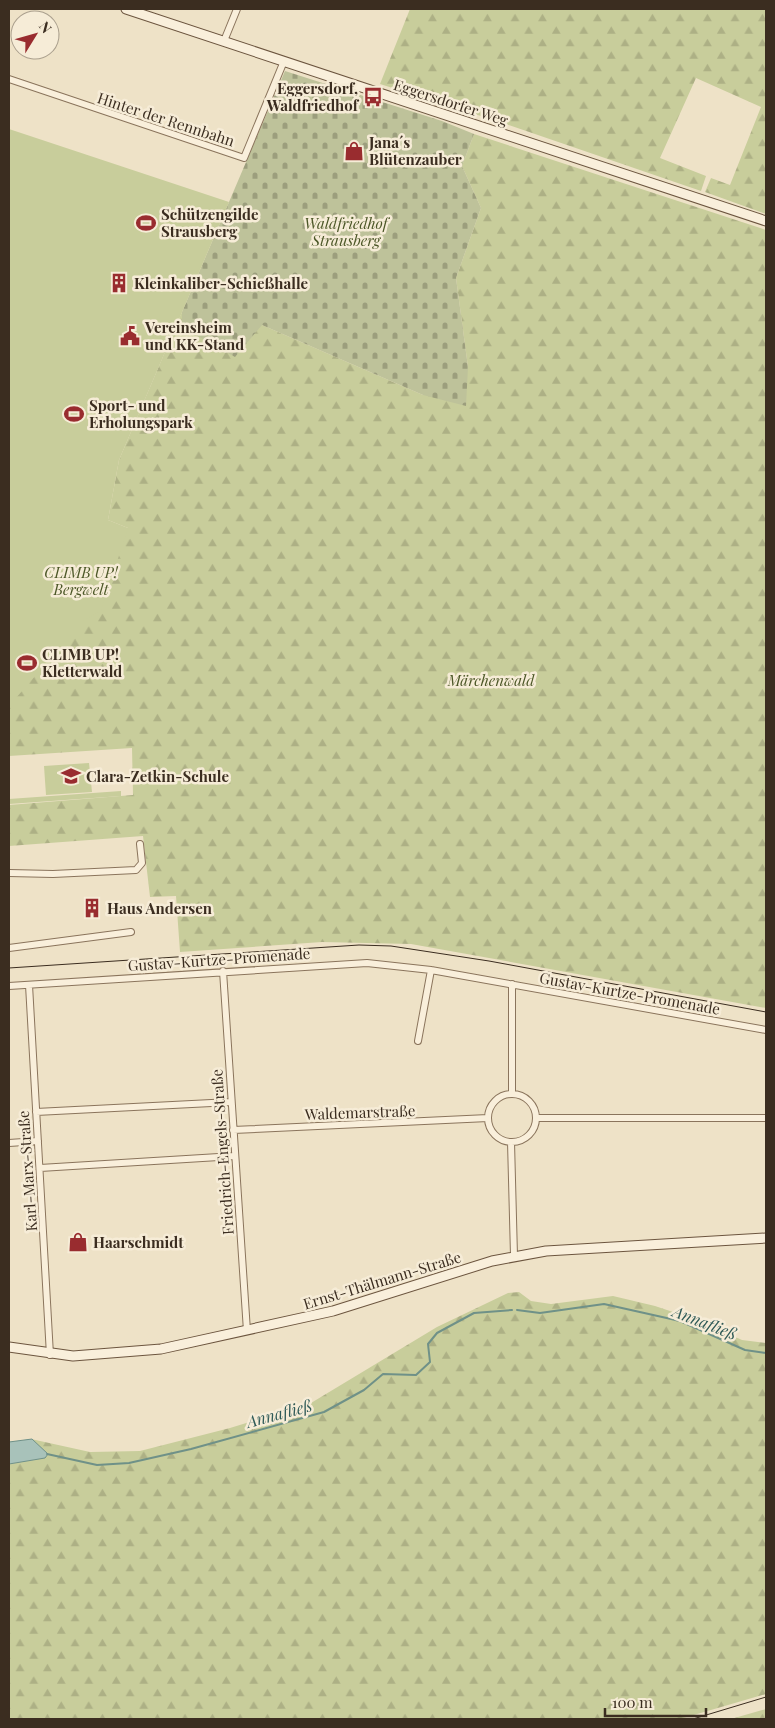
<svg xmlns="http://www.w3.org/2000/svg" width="775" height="1728" viewBox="0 0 775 1728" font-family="'Playfair Display',serif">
  <defs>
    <pattern id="forest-firs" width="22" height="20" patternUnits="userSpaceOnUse" patternTransform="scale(1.25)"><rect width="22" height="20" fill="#c8cd9b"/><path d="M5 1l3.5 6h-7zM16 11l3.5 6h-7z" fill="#adb085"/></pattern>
    <pattern id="cemetery-stones" width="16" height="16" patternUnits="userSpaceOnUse" patternTransform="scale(1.25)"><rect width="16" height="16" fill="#bec29a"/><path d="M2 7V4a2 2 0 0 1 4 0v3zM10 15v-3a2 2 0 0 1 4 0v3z" fill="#9c9e7d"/></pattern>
  </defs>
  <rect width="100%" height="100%" fill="#eee2c7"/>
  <path fill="url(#forest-firs)" d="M410,9H766V214L705,192L711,178L730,185L761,107L696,78L660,158L706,176L701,191L503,123L380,84Z
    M474,134L766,230V1008L411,944L322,942L180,952L176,896L150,897L143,836L9,846V805L133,795L132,748L9,756V520L128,528L108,520L119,460L182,312V323L262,325L423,395L468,367L456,278L481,208L462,166Z
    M519,1292L531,1301L551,1304L613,1296L655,1306L697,1320L742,1340L766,1343V1694L680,1719H9V1464L44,1458L48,1454L31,1439L90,1452L140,1451L230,1428L311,1403L437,1327L508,1293Z
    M766,1709V1719H731Z"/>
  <path fill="url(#cemetery-stones)" d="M285,71L442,121L474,134L462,166L481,208L456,278L468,367L466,406L423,395L262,325L235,357L196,335L182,323V312Z"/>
  <path fill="#c8cd9b" d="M9,129L229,202L119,460L108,520L128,528L101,611L84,620L9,706Z
    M89,763L92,792L46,795L44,766Z
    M121,791V796L9,804V799Z"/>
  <path fill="#a8c2ba" stroke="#6f9188" d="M32,1439L48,1454L45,1458L9,1464V1442Z"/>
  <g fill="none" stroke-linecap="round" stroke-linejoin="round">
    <path stroke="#6f9188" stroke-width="2" d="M517,1310L540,1313L604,1304L680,1321L745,1350L766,1353
      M47,1454L97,1465L129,1463L191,1449L324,1412L364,1390L383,1374L416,1375L430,1362L428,1344L437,1333L474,1313L512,1310"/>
    <defs>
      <path id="street" d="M224,41L237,9
        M9,79L244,158L284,61
        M9,873L53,874L136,870L142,863L140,844
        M9,948L131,932
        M223,971L247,1331
        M29,985L50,1355
        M9,986L367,963L431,970L766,1030
        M418,1041L431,970
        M512,1094V984
        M488 1118a24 24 0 1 1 48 0a24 24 0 1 1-48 0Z
        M36,1112L231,1102
        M536,1118H766
        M233,1130L488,1118
        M511,1142L514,1256
        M9,1143L38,1141
        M40,1168L235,1156"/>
      <path id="secondary" d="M126,9L766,221
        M9,1347L73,1356L161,1349L333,1311L492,1261L546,1251L766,1238"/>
    </defs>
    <use href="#street" stroke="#8a745c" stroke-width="8"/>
    <use href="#secondary" stroke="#6c553f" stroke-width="11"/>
    <use href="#street" stroke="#f9efdb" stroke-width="6"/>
    <use href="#secondary" stroke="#f9efdb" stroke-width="9"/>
    <path stroke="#3b2d20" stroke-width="1" d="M9,968L359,945L391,946L489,961L766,1012
      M693,1719L766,1697"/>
  </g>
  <defs>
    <symbol id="bus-bare" viewBox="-9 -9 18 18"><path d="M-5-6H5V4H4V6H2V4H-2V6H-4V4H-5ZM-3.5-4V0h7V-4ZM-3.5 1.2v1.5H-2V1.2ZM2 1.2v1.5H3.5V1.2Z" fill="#992c2f" stroke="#f6ecd7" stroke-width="2.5" paint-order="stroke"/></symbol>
    <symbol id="shop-bare" viewBox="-9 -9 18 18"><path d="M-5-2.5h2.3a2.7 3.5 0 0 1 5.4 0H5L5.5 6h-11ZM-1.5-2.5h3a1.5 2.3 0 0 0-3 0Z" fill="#992c2f" stroke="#f6ecd7" stroke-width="2.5" paint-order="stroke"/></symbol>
    <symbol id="stadium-bare" viewBox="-9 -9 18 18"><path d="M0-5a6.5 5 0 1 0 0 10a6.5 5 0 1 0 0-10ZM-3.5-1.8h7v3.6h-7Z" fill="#992c2f" stroke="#f6ecd7" stroke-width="2.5" paint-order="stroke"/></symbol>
    <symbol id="building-bare" viewBox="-9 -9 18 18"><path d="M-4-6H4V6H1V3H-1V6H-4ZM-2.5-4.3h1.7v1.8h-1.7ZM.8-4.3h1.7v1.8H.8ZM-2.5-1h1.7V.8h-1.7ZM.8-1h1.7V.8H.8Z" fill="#992c2f" stroke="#f6ecd7" stroke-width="2.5" paint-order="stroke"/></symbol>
    <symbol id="civic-bare" viewBox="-9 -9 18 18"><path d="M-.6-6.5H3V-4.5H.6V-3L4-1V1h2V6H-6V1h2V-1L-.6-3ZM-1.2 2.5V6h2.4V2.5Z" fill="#992c2f" stroke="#f6ecd7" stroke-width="2.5" paint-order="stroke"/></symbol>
    <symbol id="school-bare" viewBox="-9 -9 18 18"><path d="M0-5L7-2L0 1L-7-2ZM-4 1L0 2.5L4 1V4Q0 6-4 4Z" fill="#992c2f" stroke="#f6ecd7" stroke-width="2.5" paint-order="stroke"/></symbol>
  </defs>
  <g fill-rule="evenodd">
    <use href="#bus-bare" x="359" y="83" width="28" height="28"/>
    <use href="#shop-bare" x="340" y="137" width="28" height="28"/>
    <use href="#stadium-bare" x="132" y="209" width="28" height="28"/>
    <use href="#building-bare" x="105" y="269" width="28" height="28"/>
    <use href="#civic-bare" x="116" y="322" width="28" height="28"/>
    <use href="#stadium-bare" x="60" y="400" width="28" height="28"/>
    <use href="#stadium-bare" x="13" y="649" width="28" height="28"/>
    <use href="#school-bare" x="57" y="762" width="28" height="28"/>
    <use href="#building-bare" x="78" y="894" width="28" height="28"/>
    <use href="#shop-bare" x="64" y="1228" width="28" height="28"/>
  </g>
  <g text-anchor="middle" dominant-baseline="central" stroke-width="5" stroke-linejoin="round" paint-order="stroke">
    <g font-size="15" font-weight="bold" fill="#3b2d20" stroke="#f6ecd7" text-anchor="start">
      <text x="358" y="88" text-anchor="end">Eggersdorf,<tspan x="358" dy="17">Waldfriedhof</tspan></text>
      <text x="369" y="142">Jana´s<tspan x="369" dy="17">Blütenzauber</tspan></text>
      <text x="161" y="214">Schützengilde<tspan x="161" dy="17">Strausberg</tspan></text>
      <text x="134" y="283">Kleinkaliber-Schießhalle</text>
      <text x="145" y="327">Vereinsheim<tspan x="145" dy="17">und KK-Stand</tspan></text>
      <text x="89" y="405">Sport- und<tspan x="89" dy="17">Erholungspark</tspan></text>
      <text x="42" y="654">CLIMB UP!<tspan x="42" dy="17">Kletterwald</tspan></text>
      <text x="86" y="776">Clara-Zetkin-Schule</text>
      <text x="107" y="908">Haus Andersen</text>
      <text x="93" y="1242">Haarschmidt</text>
    </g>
    <g font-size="15" fill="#3b2d20" stroke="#f6ecd7">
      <text transform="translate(451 102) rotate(18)">Eggersdorfer Weg</text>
      <text transform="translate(166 119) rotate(18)">Hinter der Rennbahn</text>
      <text transform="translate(219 959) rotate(-4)">Gustav-Kurtze-Promenade</text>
      <text transform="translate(630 993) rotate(10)">Gustav-Kurtze-Promenade</text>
      <text transform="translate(360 1112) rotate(-2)">Waldemarstraße</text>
      <text transform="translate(222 1152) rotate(-94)">Friedrich-Engels-Straße</text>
      <text transform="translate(27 1171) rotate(-94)">Karl-Marx-Straße</text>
      <text transform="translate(382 1280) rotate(-17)">Ernst-Thälmann-Straße</text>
    </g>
    <g font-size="15" font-style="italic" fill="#4c5727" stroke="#f6ecd7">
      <text x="346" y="223">Waldfriedhof<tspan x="346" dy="17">Strausberg</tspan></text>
      <text x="81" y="572">CLIMB UP!<tspan x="81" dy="17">Bergwelt</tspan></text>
      <text x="491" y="680">Märchenwald</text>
    </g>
    <g font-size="16" font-style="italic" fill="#2f5a57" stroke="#f6ecd7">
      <text transform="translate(705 1322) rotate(21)">Annafließ</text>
      <text transform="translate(279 1413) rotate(-15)">Annafließ</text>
    </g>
  </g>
  <rect width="775" height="1728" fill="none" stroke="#3b2d20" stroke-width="20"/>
  <g transform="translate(35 35) rotate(53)"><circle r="24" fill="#f6ecd7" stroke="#aba08e"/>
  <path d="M0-4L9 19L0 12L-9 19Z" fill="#992c2f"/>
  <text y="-8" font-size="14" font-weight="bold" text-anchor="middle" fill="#3b2d20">N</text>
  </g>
  <path d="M605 1708v8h101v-8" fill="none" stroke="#3b2d20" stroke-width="2.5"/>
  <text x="612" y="1708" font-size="15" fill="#3b2d20" stroke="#f6ecd7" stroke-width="4" paint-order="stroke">100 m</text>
</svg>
